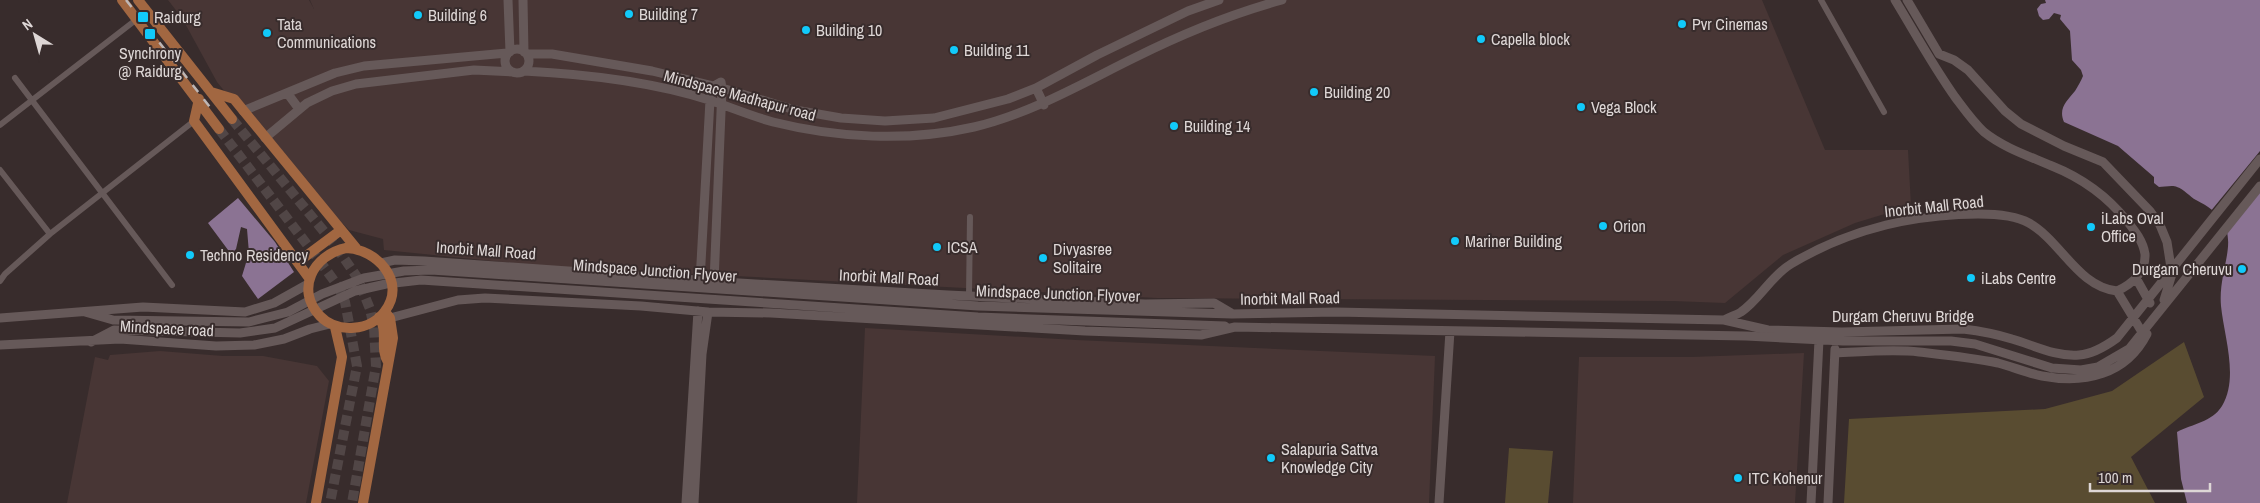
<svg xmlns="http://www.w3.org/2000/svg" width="2260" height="503" viewBox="0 0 2260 503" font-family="'Archivo Narrow',sans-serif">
  <rect width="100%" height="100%" fill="#382c2c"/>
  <path fill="#483635" d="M168,0H309L314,9L310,0H1762L1825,150H1908L1911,206L1855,223L1783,255L1725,303L1673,301L1157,298L543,266L384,250L383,239L349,230L279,158L217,82L182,18Z
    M865,328L1076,340L1435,356L1429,503H857Z
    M160,351L223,356H263L317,366L329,381L306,503H67L95,357L108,360L110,355Z
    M1804,353L1795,503H1573L1579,357H1692Z"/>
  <path fill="#594c31" d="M2184,342L2204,397L2131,457L2155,503H1844L1849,419L2045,409L2112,391Z
    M1509,448L1553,451L1548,503H1505Z"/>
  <path fill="#8b7393" d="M2045,0H2260V503H2187L2181,479L2177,432C2192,424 2212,422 2222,406C2239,378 2224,336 2221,306C2217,261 2252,228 2196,200C2190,197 2184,189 2177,187C2173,185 2164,187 2159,187L2154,183V177L2118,146L2064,122C2058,108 2067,101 2075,91C2078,86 2081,81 2083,76L2081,70L2072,60L2070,31L2060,19L2061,15L2054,13L2049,19L2043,20L2039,16L2037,9L2041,4L2046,3Z
    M238,198L275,242L294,272L258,299L242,276L249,253L247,229L241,227L236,249L231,254L208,223Z"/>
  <path fill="#382c2c" d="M2260,151V190L2225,233L2221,224L2210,212Z"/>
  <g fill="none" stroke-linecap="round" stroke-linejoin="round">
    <path stroke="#514646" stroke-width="10" stroke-dasharray="10 5" stroke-linecap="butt" d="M232,119L335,245L357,277L370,309L374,327L376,366L352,503
      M219,129L312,251L338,286L345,302L357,366L330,503"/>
    <path stroke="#665959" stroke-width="6" d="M1821,0L1884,112
      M15,78L172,285
      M0,125L137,19
      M0,170L50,234
      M0,281L5,274L50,234L194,121
      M969,296L970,217"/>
    <path stroke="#665959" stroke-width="9" d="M508,0L510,52
      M523,0L524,52
      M1907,0L1939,54L1954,60L1968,70L2005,111L2021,124L2064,146L2103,162L2150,211L2160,225L2167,242L2172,274L2164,300
      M505 61a12 12 0 1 1 24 0a12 12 0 1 1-24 0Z
      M527,54H552L652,71L722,88L795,110L841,118L885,121L934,118L1008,99L1036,88L1097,55L1188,11L1219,0
      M524,71C585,74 650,81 709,100C730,107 751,116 773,122C837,138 908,142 974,127C1032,113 1081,84 1134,58C1182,34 1231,14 1282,0
      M1036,88L1044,105
      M288,94L299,109
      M243,111L335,73L364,66L507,53
      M265,138L307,103L332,91L356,84L474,70L513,72
      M381,263L395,260L424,261L739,283L948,295L1145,304L1214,303L1231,313
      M2136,278L2150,303
      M700,281L710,100L714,86L721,82L722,88L714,282
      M2117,291L2145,337
      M85,312L113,320L249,322L288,312L322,294L364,278L404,271L431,270L978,306L1232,314L1336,312L1724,320C1730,317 1736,315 1741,312C1760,299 1771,276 1791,264C1819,247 1854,233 1886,225C1919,217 1999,206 2029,223C2061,241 2078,287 2117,291C2132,284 2146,272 2145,254C2143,241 2135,231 2127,221C2107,196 2082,178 2052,166C2029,156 2004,148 1984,132C1973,122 1964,109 1955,97C1933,66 1915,33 1895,0
      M0,318L143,307L245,312L274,303L308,284
      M390,318L458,300L485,298L641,306L708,312L771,313L1085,331L1201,335L1235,327L1746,336L1843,341H1951L1975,344L2052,368L2081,370L2098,367L2129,349L2260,186
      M1724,320L1768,330L1842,332L1963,329C1980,331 1996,334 2012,339C2033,345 2056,357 2079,355C2093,354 2106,346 2117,338L2260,159
      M91,342L114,330L240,333L275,328L355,291L386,284L421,280L978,317L1225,326
      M0,345L120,339L216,346L254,345L284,339L310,329L330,324
      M1835,353C1862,352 1892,349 1919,352C1945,355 1973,358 1998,363C2013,367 2027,373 2042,376C2085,384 2126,375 2147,334
      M686,503L698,311
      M694,503L702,354L708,312
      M1439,503L1450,331
      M1811,503L1819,340
      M1828,503L1835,349"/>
    <path stroke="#a26741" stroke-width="10" d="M122,0L219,129
      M138,0L232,119
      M211,92L234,99L356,248
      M199,99L194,121L309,278
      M346,248C377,249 407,282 385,311C371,331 337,334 320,316C295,290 313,255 346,248Z
      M298,262L341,230
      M379,317C389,331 379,348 388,362
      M316,503L342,357L335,327
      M363,503L393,338L390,318L385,312"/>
    <path stroke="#beb6b5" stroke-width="2.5" stroke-dasharray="9 9" stroke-linecap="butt" d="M126,0L213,111"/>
  </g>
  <g fill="#11cafa" stroke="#382c2c" stroke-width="2">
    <circle cx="629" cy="14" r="5"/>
    <circle cx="418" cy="15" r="5"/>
    <rect x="137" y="11" width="12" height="12" rx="2.5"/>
    <circle cx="1682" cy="24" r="5"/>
    <circle cx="806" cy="30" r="5"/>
    <circle cx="267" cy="33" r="5"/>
    <rect x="144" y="28" width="12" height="12" rx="2.5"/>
    <circle cx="1481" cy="39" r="5"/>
    <circle cx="954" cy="50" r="5"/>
    <circle cx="1314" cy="92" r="5"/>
    <circle cx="1581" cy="107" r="5"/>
    <circle cx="1174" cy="126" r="5"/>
    <circle cx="1603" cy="226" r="5"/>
    <circle cx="2091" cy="227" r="5"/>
    <circle cx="1455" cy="241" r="5"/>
    <circle cx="937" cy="247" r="5"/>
    <circle cx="190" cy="255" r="5"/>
    <circle cx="1043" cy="258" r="5"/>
    <circle cx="2242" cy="269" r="5"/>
    <circle cx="1971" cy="278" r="5"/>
    <circle cx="1271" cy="458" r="5"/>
    <circle cx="1738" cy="478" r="5"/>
  </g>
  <g text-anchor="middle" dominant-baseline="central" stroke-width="4" stroke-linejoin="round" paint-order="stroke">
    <g font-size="16" fill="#ded7d6" stroke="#382c2c" text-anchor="start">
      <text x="639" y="14">Building 7</text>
      <text x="428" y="15">Building 6</text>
      <text x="154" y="17">Raidurg</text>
      <text x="277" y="24">Tata<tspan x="277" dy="18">Communications</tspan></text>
      <text x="1692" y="24">Pvr Cinemas</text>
      <text x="816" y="30">Building 10</text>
      <text x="1491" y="39">Capella block</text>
      <text x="964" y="50">Building 11</text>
      <text x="150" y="53" text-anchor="middle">Synchrony<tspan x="150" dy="18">@ Raidurg</tspan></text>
      <text x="1324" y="92">Building 20</text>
      <text x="1591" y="107">Vega Block</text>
      <text x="1184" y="126">Building 14</text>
      <text x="2101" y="218">iLabs Oval<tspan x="2101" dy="18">Office</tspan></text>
      <text x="1613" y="226">Orion</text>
      <text x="1465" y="241">Mariner Building</text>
      <text x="947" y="247">ICSA</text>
      <text x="1053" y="249">Divyasree<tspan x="1053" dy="18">Solitaire</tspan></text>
      <text x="200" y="255">Techno Residency</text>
      <text x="2232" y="269" text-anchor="end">Durgam Cheruvu</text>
      <text x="1981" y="278">iLabs Centre</text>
      <text x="1281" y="449">Salapuria Sattva<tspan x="1281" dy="18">Knowledge City</tspan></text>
      <text x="1748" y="478">ITC Kohenur</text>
    </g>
    <g font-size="16" fill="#ded7d6" stroke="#382c2c">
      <text transform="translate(740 95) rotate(15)">Mindspace Madhapur road</text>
      <text transform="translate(1934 206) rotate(-6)">Inorbit Mall Road</text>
      <text transform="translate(486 250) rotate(4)">Inorbit Mall Road</text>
      <text transform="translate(655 270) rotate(4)">Mindspace Junction Flyover</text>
      <text transform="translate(889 277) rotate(3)">Inorbit Mall Road</text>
      <text transform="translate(1058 293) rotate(2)">Mindspace Junction Flyover</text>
      <text transform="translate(1290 298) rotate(-1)">Inorbit Mall Road</text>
      <text x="1903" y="316">Durgam Cheruvu Bridge</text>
      <text transform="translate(167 328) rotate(3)">Mindspace road</text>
    </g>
  </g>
  <g transform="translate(35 35) rotate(323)" stroke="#382c2c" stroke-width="4" paint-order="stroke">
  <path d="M0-4L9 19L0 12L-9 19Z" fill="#ded7d6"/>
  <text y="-8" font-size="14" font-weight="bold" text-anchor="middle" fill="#ded7d6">N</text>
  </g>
  <path d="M2090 483v8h120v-8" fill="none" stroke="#ded7d6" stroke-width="2.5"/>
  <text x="2098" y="483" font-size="15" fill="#ded7d6" stroke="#382c2c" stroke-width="4" paint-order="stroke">100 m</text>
</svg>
